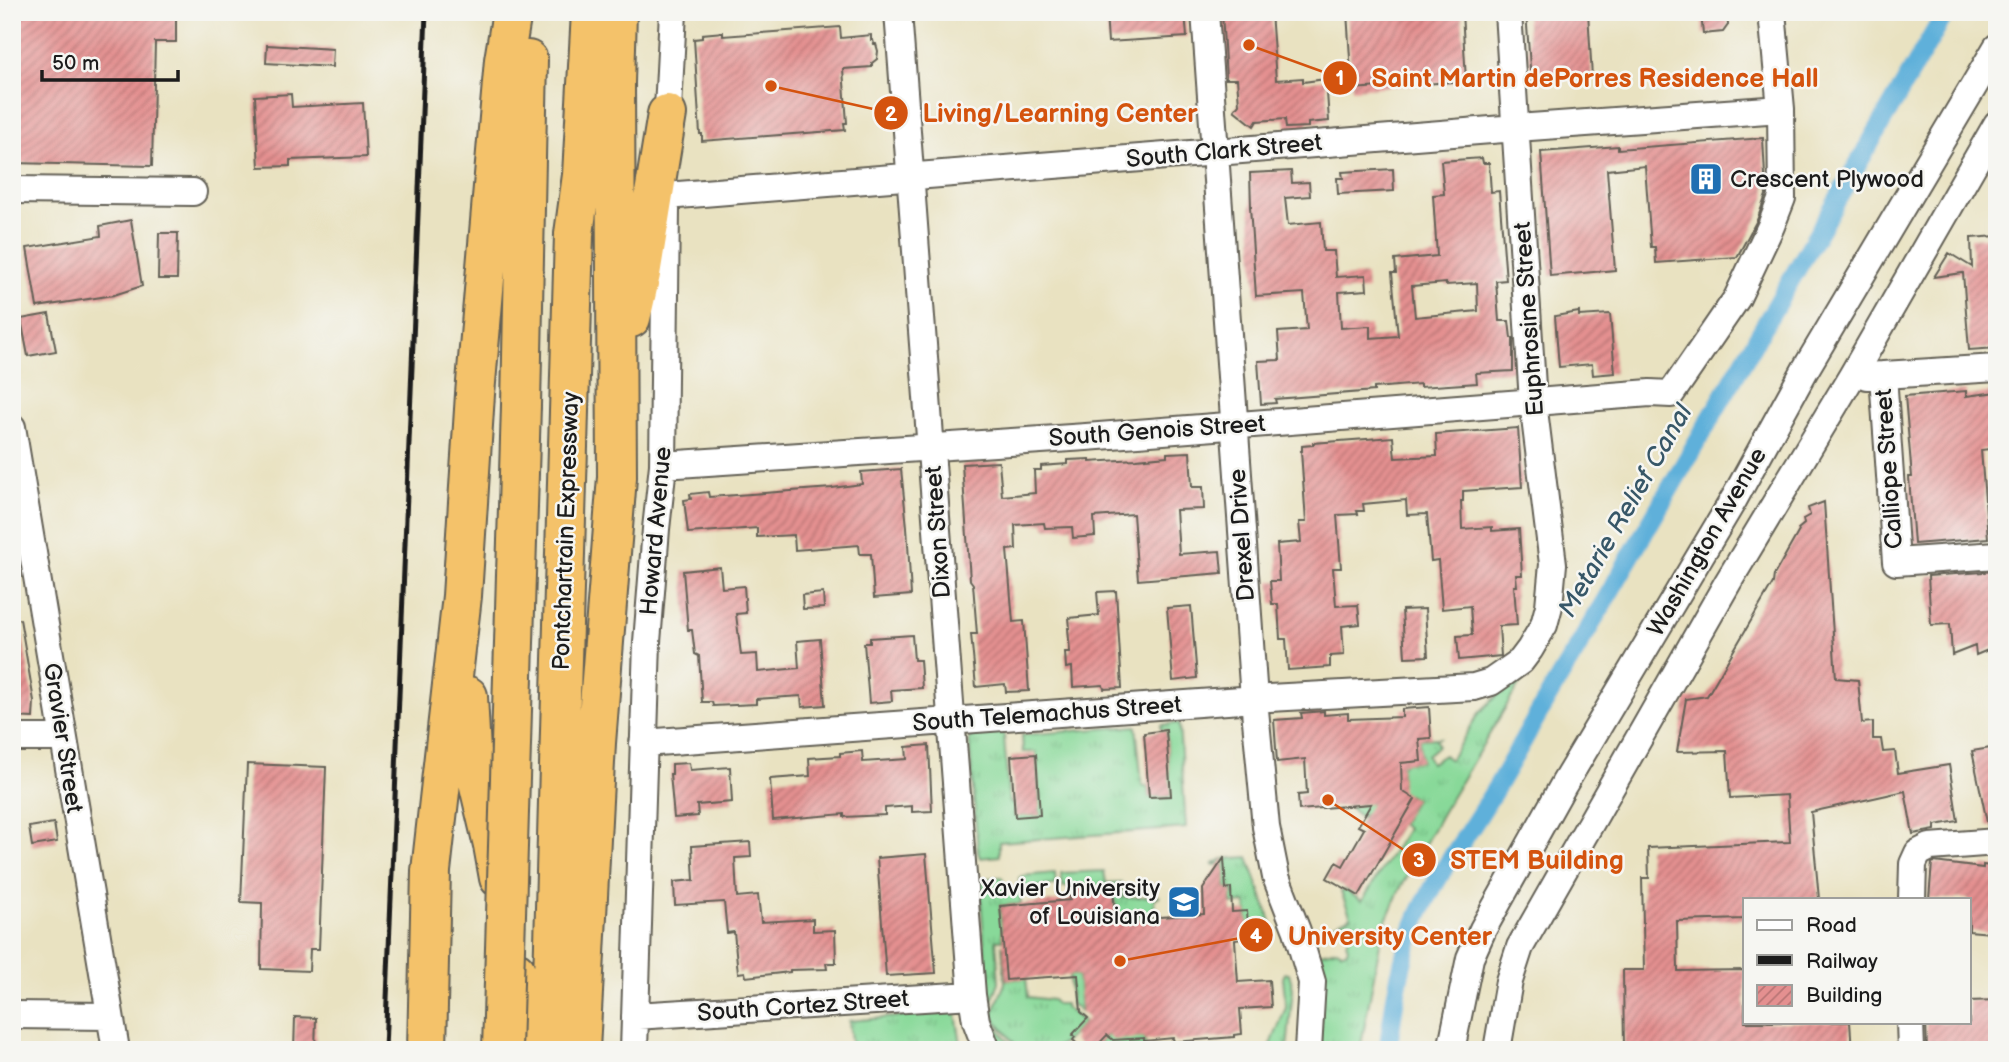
<svg xmlns="http://www.w3.org/2000/svg" width="2009" height="1062" viewBox="0 0 2009 1062" font-family="'Balsamiq Sans',sans-serif">
  <defs>
    <pattern id="grass-tufts" width="24" height="20" patternUnits="userSpaceOnUse" patternTransform="scale(1.75)"><rect width="24" height="20" fill="#88d999"/><path d="M3 7l-1-3M5 7V3M7 7l1-3M15 17l-1-3M17 17v-4M19 17l1-3" fill="none" stroke="#75ba83"/></pattern>
    <pattern id="building-hatch" width="6" height="6" patternUnits="userSpaceOnUse" patternTransform="scale(1.75)"><rect width="6" height="6" fill="#e49090"/><path d="M-1 1l2-2M0 6l6-6M5 7l2-2" fill="none" stroke="#b87575"/></pattern>
  </defs>
  <rect width="100%" height="100%" fill="#f6f6f2"/>
  <filter id="ink" filterUnits="userSpaceOnUse"><feTurbulence type="fractalNoise" baseFrequency=".0143" numOctaves="2"/><feDisplacementMap in="SourceGraphic" scale="14" xChannelSelector="R" yChannelSelector="G"/><feConvolveMatrix kernelMatrix="1 2 1 2 8 2 1 2 1" color-interpolation-filters="sRGB"/></filter>
  <filter id="wash" filterUnits="userSpaceOnUse"><feTurbulence type="fractalNoise" baseFrequency=".00686" numOctaves="4" result="noise"/><feDisplacementMap in="SourceGraphic" scale="28" xChannelSelector="R" yChannelSelector="G"/><feGaussianBlur stdDeviation="1.57" result="paint"/><feColorMatrix in="noise" values="0 0 0 0 0 0 0 0 0 0 0 0 0 0 0 0 0 1.4 0 .05"/><feComposite in="paint" operator="in"/></filter>
  <g filter="url(#wash)">
    <rect width="100%" height="100%" fill="#e9e2c1"/>
    <path fill="url(#grass-tufts)" stroke="#527a5a" stroke-width="2" d="M1537,655L1442,813L1399,891L1383,927L1360,1050H1319L1316,954L1337,949L1342,952L1347,951L1348,947L1346,942L1349,937L1348,928L1337,927L1335,924L1351,917L1341,892L1345,890L1362,901L1407,829L1401,824L1415,799L1405,793L1363,815L1361,818L1347,805L1362,804L1401,783V766L1406,762L1421,761L1419,739L1439,738L1436,740L1438,746L1427,755L1431,763L1444,755L1450,760L1480,712L1500,693L1513,686Z
      M1179,723L1186,828L999,842V856L980,858L978,852L969,738L971,737V731H1002L1004,736L1008,793L1010,802L1014,804L1015,816L1040,815L1036,752H1023L1022,735L1136,726L1142,785L1148,787L1149,797L1170,796L1166,731H1161V725Z
      M1248,857L1271,922L1270,940L1263,944L1249,938L1246,903L1232,904L1231,896L1234,895V891H1231V888L1226,889L1224,864L1212,865L1223,859Z
      M1104,871L1106,883L1121,882L1123,898L1160,896L1154,899L1155,918L1116,920L1113,890L1097,891L1096,885L1063,887L1061,873Z
      M1055,873L1056,885L1019,888V878L1022,876Z
      M1001,877L1003,880L1004,892L1019,890L1021,904L1000,906L1003,940H996L999,982L989,1009L980,886L982,879Z
      M1002,946L1004,948L1006,980L1026,978L1028,997L1052,1000L1056,1004H1065V1007L1084,1022C1060,1050 1056,1050 1020,1050L992,1016L1005,983Z
      M1285,973H1289L1293,988L1287,1050H1269L1286,1007L1283,978Z
      M1069,975H1078L1081,1012L1071,1004Z
      M983,1011L986,1013L1015,1050H997Z
      M952,1012L956,1014L962,1050H943L940,1042L926,1050H852L849,1021Z
      M1107,1035L1144,1038L1146,1050H1093Z"/>
    <g fill="none" stroke-linecap="round" stroke-linejoin="round">
      <path stroke="#5fb0da" stroke-width="19" d="M1388,1050C1393,1011 1398,972 1411,935C1427,887 1462,845 1488,801C1518,753 1543,702 1574,654L1946,12"/>
    </g>
    <g id="blocks">
      <path fill="url(#building-hatch)" fill-rule="evenodd" d="M12,12H176V42H155L152,166L12,163Z
        M1106,12H1185L1187,37L1108,42Z
        M1222,12H1271L1276,80L1303,78V82L1326,79L1329,121L1308,123V127L1286,128L1285,119L1257,121L1254,126L1234,110L1239,104L1237,79H1226Z
        M1347,12H1462L1466,81L1352,89Z
        M1526,12H1588L1592,77L1531,81Z
        M1701,12H1727L1728,25L1723,32L1703,34Z
        M840,27L841,38L871,35V40H873L874,44H876L878,51L877,59L872,63V67L843,69L847,123H844L845,130L702,141V134H700L694,39L702,38V34L723,32V36Z
        M267,45L333,49L332,67L266,63Z
        M291,94L292,107L363,103L366,157L290,160V166L259,167L255,96Z
        M1763,138L1766,195L1757,220L1737,257L1656,263L1655,247H1651L1645,166L1607,170L1615,270L1550,276L1541,152L1618,146V149Z
        M1482,158L1483,163H1489L1491,192L1499,191L1506,280L1496,281L1499,321H1509L1511,338H1513V371L1476,373L1477,383L1420,387V384L1374,388V391L1275,399L1276,403L1261,404L1258,361L1280,360L1278,332L1307,330L1304,293L1256,296L1250,207H1251L1250,173L1291,171L1292,183L1309,182L1310,196L1285,198L1288,225L1321,222L1323,251H1334L1336,277L1366,275L1367,290L1339,292L1341,328L1370,326V338L1398,336L1392,273H1396L1395,260L1437,256L1433,195L1444,194L1441,161ZM1446,283V285L1477,283L1478,311L1415,317L1412,286Z
        M1393,169L1394,191L1338,194L1337,178H1343L1342,172Z
        M131,220L142,286L114,295L37,307L27,248L101,236L100,226Z
        M159,233H178L177,279H158Z
        M1997,236V348L1969,350L1963,273L1934,277L1949,253L1972,267L1971,238Z
        M1579,312V316L1610,314L1615,373L1593,375L1592,364L1559,367L1555,316Z
        M49,314L56,351L28,356L21,319Z
        M1966,391V396L1997,392V448L1981,450L1988,538L1914,544L1909,477H1912L1905,396Z
        M1518,428L1522,487L1463,491V501H1461L1462,529L1492,527V531L1519,529L1522,575H1516L1517,586H1514L1517,625L1499,626L1501,656L1459,660L1457,636L1472,635L1470,606L1442,609L1438,560L1431,561L1427,514L1407,515L1406,500L1363,504L1364,511H1357L1358,514L1337,515L1341,568H1333L1336,606L1358,605L1360,624L1342,626L1344,655L1330,656V667L1288,670L1286,639H1280L1278,604H1272L1270,581H1279L1277,544L1301,542L1299,522H1306L1301,451H1302V446L1313,445V443L1393,437L1395,458L1437,456L1436,434Z
        M1190,452L1192,487H1203L1204,509L1176,510L1179,554L1220,551L1222,573L1138,580L1133,514L1094,517L1095,536L1073,538L1072,527L1045,528L1044,523L1015,525L1016,549L1007,550L1013,622L1024,621L1029,691L1006,692L1005,684L976,687L971,634H977L973,584L970,580L962,464L999,462L1002,496L1035,493L1034,470H1041V466L1068,464V460L1090,459V462L1136,459L1167,456V453Z
        M901,469L907,527L911,595L874,598L871,554H860L859,545L795,550L794,535L757,537V528L688,533L684,500L691,499L690,494L708,492L709,497L832,488L862,484L861,472Z
        M1824,502L1836,678L1858,680L1862,723L1873,722V739H1881L1883,752L1895,751L1898,773L1949,765L1958,821L1935,825V830L1913,834L1905,791L1811,812L1819,899H1745V919L1677,921L1678,971L1745,970V1022H1850L1852,1050H1624L1623,970H1644L1642,878H1649L1648,848L1790,842L1787,795L1730,798L1727,751L1677,752L1686,699L1707,696L1773,583L1774,575L1799,531L1798,529L1804,524L1803,519L1810,515L1808,508Z
        M720,567L722,588L744,586L746,613L736,614L741,655L757,654L758,672L799,668L797,641L820,639L825,705L802,707L801,696L756,699V704L713,706L712,702H702L699,656L695,654L692,630H688L683,571Z
        M1997,571V637L1994,638L1995,647L1976,655L1975,646L1952,655L1950,624L1931,625L1928,576Z
        M1116,591L1122,688L1104,689L1103,685L1073,687L1072,667L1066,668L1065,652H1070L1068,628H1070L1069,618L1099,615L1097,592Z
        M823,593L824,608L803,609L802,595Z
        M1191,606L1197,678L1173,681L1167,608Z
        M1425,609L1428,656L1405,657L1402,610Z
        M20,619L34,701L33,718L12,717V620Z
        M912,635L914,660H920L922,688L891,690L892,701L869,703L864,643H870V638Z
        M1429,707L1431,738L1419,739L1421,761L1401,763L1402,791L1415,799L1359,896L1327,878L1336,862L1343,866L1364,829L1358,826L1371,804L1299,810L1298,795L1307,794L1305,759L1277,762L1274,720L1302,718L1301,713L1324,711V715L1348,713V719L1402,717V709Z
        M1166,730L1171,796L1149,797L1144,733Z
        M929,745L932,811L912,812V806L885,808V815L844,817V814L773,820L770,779L810,776L809,758L840,756V753L862,751L863,762L907,759L906,747Z
        M1997,747V826L1988,827L1972,751Z
        M1036,754L1040,815L1015,817L1011,756Z
        M689,763L690,770L730,767L732,802L697,805L698,816L674,818L670,774H672V764Z
        M247,764L326,767L319,949H310L309,971L261,969L262,903L241,902Z
        M54,823L57,842L32,846L29,827Z
        M750,842L751,857L735,858L737,897L758,895L761,922L813,919V931L835,930L836,963H826L827,969L790,970V972L746,977L745,972L738,973L734,932L727,933L724,902L675,905L674,882L694,880L692,846Z
        M926,854L936,973L886,976L877,858Z
        M1224,858L1226,889L1231,888L1232,912L1247,911L1249,938L1235,940L1238,982L1269,980L1271,1007L1240,1009L1242,1034L1234,1035V1037L1174,1042L1173,1038L1144,1041V1038L1113,1040L1107,1035L1093,1050H1084L1073,1040L1075,1037L1072,1035L1088,1018L1081,1012L1078,975L1006,980L1000,906L1070,900L1068,886L1096,885L1097,891L1113,890L1116,920L1204,914L1203,889Z
        M1934,862L1983,868V865L1997,867V929H1991V933L1969,931V899H1929L1932,863Z
        M1997,1000V1050H1927L1926,1022H1969V1001Z
        M295,1017L316,1018L315,1050H294Z"/>
    </g>
  </g>
  <g filter="url(#ink)">
    <use href="#blocks" fill-opacity="0" stroke="#646156" stroke-width="2"/>
    <g fill="none" stroke-linecap="round" stroke-linejoin="round">
      <defs>
        <path id="minor" d="M898,12L972,995L976,1021L987,1050
          M1205,12L1254,699L1266,827L1276,877L1297,931L1312,982L1308,1050
          M667,129L673,12
          M12,190L193,192
          M666,196L1516,128L1781,109
          M1883,375L1896,562L1997,555
          M1867,376L1997,368
          M12,427L116,1050
          M663,465L1086,437L1650,393L1671,394L1737,298L1771,226L1782,198L1781,109L1772,12
          M12,738H63
          M643,743L1269,698L1474,687L1491,682L1504,673L1521,661L1530,649L1544,625L1549,606L1553,564L1533,402L1508,12
          M1912,899L1913,864L1918,853L1930,847L1997,842
          M12,1015L109,1016
          M635,1016L972,995
          M1910,1022L1911,1050
          M634,1050L647,642L656,529L663,465L666,209
          M1451,1050L1470,958L1483,929L1564,784L1734,499L1805,370L1997,47
          M1497,1050L1509,981L1520,947L1728,582L1852,376L1997,124"/>
        <path id="highway" d="M631,318L641,274L667,114
          M521,405L528,60
          M468,696L471,752L493,845L499,878
          M516,971L522,1005L523,1050
          M427,1050L431,871L462,596L475,394L504,60L512,12
          M551,1050L574,234L582,175L591,12
          M580,1050L596,743L617,477L615,83L617,12"/>
      </defs>
      <use href="#minor" stroke="#646156" stroke-width="30"/>
      <use href="#highway" stroke="#646156" stroke-width="42"/>
      <use href="#minor" stroke="#fff" stroke-width="26"/>
      <use href="#highway" stroke="#f4c26a" stroke-width="38"/>
      <path stroke="#1c1c1c" stroke-width="5" d="M385,1050L426,12"/>
      <defs>
        <path id="highway-bridge" d="M502,1050L521,405"/>
      </defs>
      <use href="#highway-bridge" stroke="#646156" stroke-width="42" stroke-linecap="butt"/>
      <use href="#highway-bridge" stroke="#f4c26a" stroke-width="38"/>
    </g>
  </g>
  <defs>
    <symbol id="building-square" viewBox="-11 -11 22 22"><rect x="-9" y="-9" width="18" height="18" rx="4" fill="#1f6fb2" stroke="#f6f6f2"/><path d="M-4-6H4V6H1V3H-1V6H-4ZM-2.5-4.3h1.7v1.8h-1.7ZM.8-4.3h1.7v1.8H.8ZM-2.5-1h1.7V.8h-1.7ZM.8-1h1.7V.8H.8Z" fill="#fff"/></symbol>
    <symbol id="university-square" viewBox="-11 -11 22 22"><rect x="-9" y="-9" width="18" height="18" rx="4" fill="#1f6fb2" stroke="#f6f6f2"/><path d="M0-5L7-2L0 1L-7-2ZM-4 1L0 2.5L4 1V4Q0 6-4 4Z" fill="#fff"/></symbol>
  </defs>
  <g fill-rule="evenodd">
    <use href="#building-square" x="1687" y="160" width="38" height="38"/>
    <use href="#university-square" x="1165" y="883" width="38" height="38"/>
  </g>
  <g text-anchor="middle" dominant-baseline="central" stroke-width="5" stroke-linejoin="round" paint-order="stroke">
    <g font-size="24" fill="#1c1c1c" stroke="#f6f6f2">
      <text transform="translate(1224 151) rotate(-5)">South Clark Street</text>
      <text transform="translate(1529 319) rotate(-94)">Euphrosine Street</text>
      <text transform="translate(1157 431) rotate(-4)">South Genois Street</text>
      <text transform="translate(1889 469) rotate(-94)">Calliope Street</text>
      <text transform="translate(566 531) rotate(-88)">Pontchartrain Expressway</text>
      <text transform="translate(656 531) rotate(-85)">Howard Avenue</text>
      <text transform="translate(938 532) rotate(-94)">Dixon Street</text>
      <text transform="translate(1242 535) rotate(-94)">Drexel Drive</text>
      <text transform="translate(1707 542) rotate(-60)">Washington Avenue</text>
      <text transform="translate(1047 714) rotate(-4)">South Telemachus Street</text>
      <text transform="translate(63 738) rotate(81)">Gravier Street</text>
      <text transform="translate(803 1006) rotate(-4)">South Cortez Street</text>
    </g>
    <g font-size="24" fill="#1c1c1c" stroke="#f6f6f2" text-anchor="start">
      <text x="1730" y="179">Crescent Plywood</text>
      <text x="1160" y="888" text-anchor="end">Xavier University<tspan x="1160" dy="28">of Louisiana</tspan></text>
    </g>
    <g font-size="26" font-style="italic" fill="#375768" stroke="#f6f6f2">
      <text transform="translate(1626 511) rotate(-60)">Metarie Relief Canal</text>
    </g>
  </g>
  <path fill="none" stroke="#d4530e" stroke-width="2.5" d="M1249 45L1340 78M771 86L891 113M1328 800L1419 860M1120 961L1256 935"/>
  <g fill="#d4530e" stroke="#f6f6f2" stroke-width="2.5">
    <circle cx="1249" cy="45" r="7"/>
    <circle cx="771" cy="86" r="7"/>
    <circle cx="1328" cy="800" r="7"/>
    <circle cx="1120" cy="961" r="7"/>
    <circle cx="1340" cy="78" r="18"/>
    <circle cx="891" cy="113" r="18"/>
    <circle cx="1419" cy="860" r="18"/>
    <circle cx="1256" cy="935" r="18"/>
  </g>
  <g font-size="21" text-anchor="middle" font-weight="bold" fill="#fff">
    <text x="1340" y="85">1</text>
    <text x="891" y="121">2</text>
    <text x="1419" y="867">3</text>
    <text x="1256" y="943">4</text>
  </g>
  <g font-size="26" text-anchor="middle" font-weight="bold" fill="#d4530e" stroke="#f6f6f2" stroke-width="5" stroke-linejoin="round" paint-order="stroke">
    <text x="1595" y="87">Saint Martin dePorres Residence Hall</text>
    <text x="1060" y="122">Living/Learning Center</text>
    <text x="1537" y="869">STEM Building</text>
    <text x="1390" y="945">University Center</text>
  </g>
  <rect width="2009" height="1062" fill="none" stroke="#f6f6f2" stroke-width="42"/>
  <rect x="1743" y="898" width="228" height="126" fill="#f6f6f2" stroke="#9f9f9c" stroke-width="2"/>
  <rect x="1757" y="920" width="35" height="10" fill="#ffffff" stroke="#9f9f9c" stroke-width="2"/>
  <text x="1806" y="932" font-size="21" fill="#1c1c1c">Road</text>
  <rect x="1757" y="955" width="35" height="10" fill="#1c1c1c" stroke="#9f9f9c" stroke-width="2"/>
  <text x="1806" y="968" font-size="21" fill="#1c1c1c">Railway</text>
  <rect x="1757" y="985" width="35" height="21" fill="url(#building-hatch)" stroke="#9f9f9c" stroke-width="2"/>
  <text x="1806" y="1002" font-size="21" fill="#1c1c1c">Building</text>
  <path d="M42 70v10h136v-10" fill="none" stroke="#1c1c1c" stroke-width="3.5"/>
  <text x="52" y="70" font-size="21" fill="#1c1c1c" stroke="#f6f6f2" stroke-width="5" paint-order="stroke">50 m</text>
</svg>
